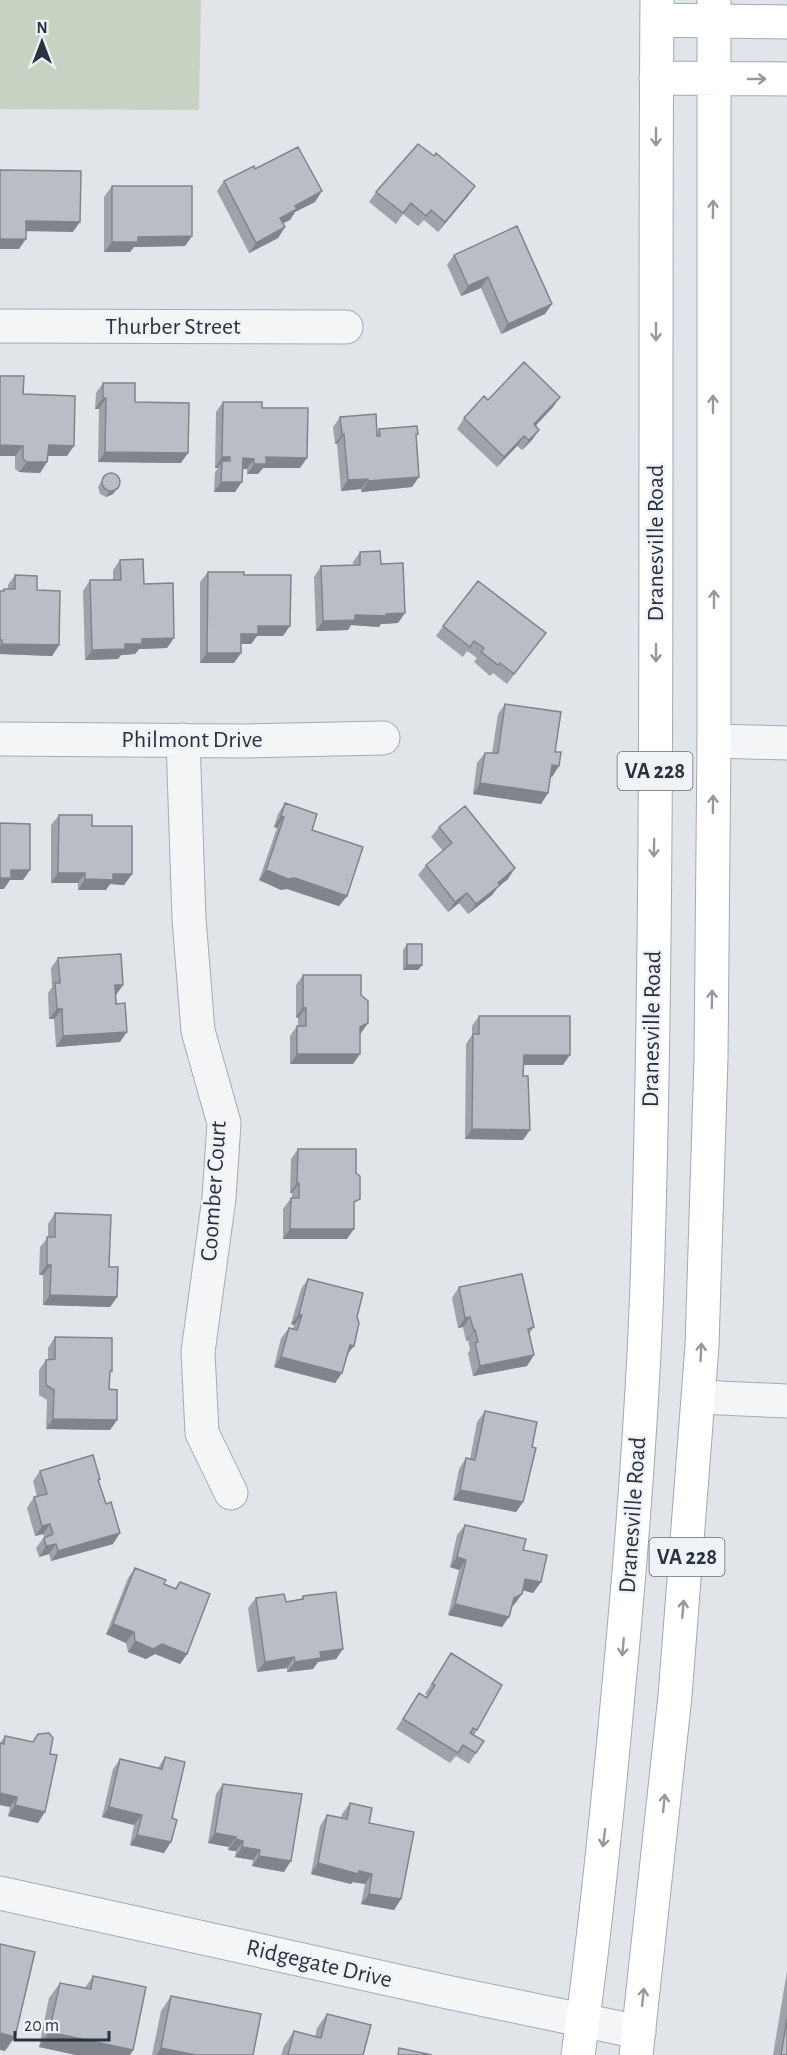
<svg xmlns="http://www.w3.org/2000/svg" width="787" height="2055" viewBox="0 0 787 2055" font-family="'Alegreya Sans',sans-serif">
  <rect width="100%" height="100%" fill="#e1e4e9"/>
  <path fill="#c7d2c2" d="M0,0H201L199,110L0,109Z"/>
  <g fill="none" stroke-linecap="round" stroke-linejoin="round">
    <defs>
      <path id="minor" d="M0,326L346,327
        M0,739L246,741L383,738
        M183,740L189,919L198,1031L224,1123L219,1198L198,1352L202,1433L231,1493
        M714,741L787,743
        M699,1397L787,1401
        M0,1893L447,1992L639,2032"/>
      <path id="major" d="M657,20L787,22
        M656,78L787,79
        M578,2055C595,1936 607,1815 618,1695C632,1548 644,1400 648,1252C660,835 654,417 657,0
        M636,2055L675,1696L702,1346L711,1058L714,741V0"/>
    </defs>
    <use href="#minor" stroke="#a6abb3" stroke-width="35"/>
    <use href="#major" stroke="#a0a9b4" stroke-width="35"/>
    <use href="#minor" stroke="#f3f5f7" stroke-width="33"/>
    <use href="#major" stroke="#fff" stroke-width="33"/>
  </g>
  <path fill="#9ea3aa" d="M224,181L315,202L295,212L290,220L283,223L285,227L278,238L249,253L217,191Z
    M112,186L192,236L185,246L134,247L130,252H104V197Z
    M376,192L468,196L438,232L424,220L418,226L403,214L396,224L369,202Z
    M454,255L545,314L501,334L481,288L461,296L447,265Z
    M0,376L23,394L67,456H48L47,462L40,473L19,472L15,469V456H0Z
    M103,383L135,402L181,463L98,462L99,409H95L96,393Z
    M560,397L553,407L535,426L539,430L532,440L522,450L517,446L497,467L457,429L464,418L488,400Z
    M223,402L262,408L300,468H263L258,474H247V469H242L235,492H214L215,472L218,468H215L216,412Z
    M340,417L377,432L379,429L418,434L416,436L412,487L361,492V489L341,491L337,444H335L333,427Z
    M104,476L113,494L106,497L100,494L98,487Z
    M360,552L381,564L398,623L381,624L379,627L351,625L348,630L316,631L314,577L321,566L353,565V562Z
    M120,560L144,584L167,648L139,649L135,654L121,655L118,659L85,660L83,591L90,580H113V570Z
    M208,572L244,575L283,636H257L251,644H241L234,663H200V582Z
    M15,575L37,590L59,645L52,656L0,654V591H3L4,589H8V585Z
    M443,626L538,643L507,684L493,673L490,676L474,662L477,658L467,651L463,657L436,636Z
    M505,704L552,777L550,776L548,793L541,804L473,794L477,763L485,753H492L498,714Z
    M285,803L312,830L347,896L339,906L287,889L281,890L259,880L277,828L274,827L278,814Z
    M59,815L92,826L132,874L124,885L110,884L106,890H78V883H51V825Z
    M439,827L508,879L498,887L492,895L468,914L459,903L448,912L418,875L426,865L443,851L431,837Z
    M407,944L422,965L418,970H403V950Z
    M58,958L123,985L116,995L120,1042L56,1047L54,1019H49L48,993L52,987L51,968Z
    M303,975L361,995L368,1023L360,1034V1054L353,1064H290V1036L297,1026H298V1018L296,1017V985Z
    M479,1016L563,1065H523V1140L465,1139L466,1044L472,1035V1026Z
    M298,1149L354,1206L347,1239H283V1209L291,1198H292V1193H290L291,1159Z
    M55,1213L109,1267L117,1297L110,1307L43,1305V1275H39L40,1247L48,1237V1224Z
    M308,1279L347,1355L342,1373L335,1383L274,1367L281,1338L289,1328L293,1329L294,1325L291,1324L301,1289Z
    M459,1287L534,1327L529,1334L527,1366L473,1376L468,1353L470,1350L468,1340L466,1341L463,1327L458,1328L452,1298Z
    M55,1337L112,1371L109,1374V1389L117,1420L110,1430L46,1429L47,1400L39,1395V1370L46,1360H48V1348Z
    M485,1411L523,1502L516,1512L453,1500L459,1469L466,1458L470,1459L477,1422Z
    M40,1471L98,1481L113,1544L51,1561L49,1554L39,1557L36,1548L44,1537L43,1534L35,1536L27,1508L34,1497H37L33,1481Z
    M465,1525L523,1550L541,1582L533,1593L523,1590L514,1605L512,1606L502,1627L448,1615L459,1570L450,1567L457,1535Z
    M135,1568L164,1584L175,1588L180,1582L187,1654L180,1664L155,1654L146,1659L128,1652L126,1643L106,1634L128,1578Z
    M303,1596L343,1649L336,1659L318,1662L313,1669L287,1672V1668L257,1672L248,1608L256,1598L286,1602L301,1599Z
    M451,1653L477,1730L474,1735L476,1753L469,1764L456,1756L450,1763L396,1729L419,1693L426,1697L427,1695L425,1694Z
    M5,1736L50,1754L38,1823L8,1816L10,1807L0,1805V1743Z
    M165,1757L164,1853L130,1845L134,1825L102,1817L113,1769L120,1759L158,1768Z
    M223,1784L284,1872L252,1866L253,1860L235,1857L236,1851L228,1850L229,1847L208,1843L216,1794Z
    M350,1803L369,1823L401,1899L394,1910L361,1904L365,1884L353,1882L351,1884L311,1874L320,1826L327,1815L341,1818L342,1814Z
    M787,1971V2055H773Z
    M93,1976L133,2050L130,2055H76L39,2047L49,1998L60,1983L85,1988Z
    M171,1996L253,2055H152L161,2011Z
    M327,2014L363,2055H281L284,2046L294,2031L315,2037L317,2028Z"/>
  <path fill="#81848b" d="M475,186L468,196L438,232L445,222Z
    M322,191L315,202L295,212L290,220L273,228L280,218L295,206Z
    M26,221L80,222L73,232L19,231Z
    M285,227L278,238L249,253L256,243Z
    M192,236L185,246L134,247L130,252H104L112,242L138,237Z
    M0,239H26L19,249H0Z
    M488,277L481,288L461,296L468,286Z
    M552,304L545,314L501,334L508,324Z
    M560,397L553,407L527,435L534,424Z
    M103,398H106L99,409H95Z
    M539,430L532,440L522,450L529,440Z
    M342,434H344L337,444H335Z
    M524,436L517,446L497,467L504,457Z
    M0,445L23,446L15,456H0Z
    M49,445L74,446L67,456H42Z
    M105,452L188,453L181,463L98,462Z
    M222,457H230L222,468V461L218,468H215Z
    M266,457L307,458L300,468H263L258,474H247L254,464Z
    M243,458L254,459L247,469H235Z
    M27,462H47L40,473L19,472Z
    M419,477L412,487L361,492L368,481Z
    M368,479L361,489L341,491L348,480Z
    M221,482H242L235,492H214Z
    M117,489L113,494L106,497L110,491Z
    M405,613L398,623L381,624L379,627L351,625L348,630L316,631L323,621L355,615Z
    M258,626H290L283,636H257L251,644H234L241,634Z
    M174,638L167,648L139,649L135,654L121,655L118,659L85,660L92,650L125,644L142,639Z
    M2,644L59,645L52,656L0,654V646Z
    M207,653H241L234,663H200Z
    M552,765L559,766L552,777L545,775Z
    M480,783L548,793L541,804L473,794Z
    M281,816L284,817L277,828L274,827Z
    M515,868L508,879L498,887L492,895L468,914L476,904L498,883Z
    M11,870H30L23,880H10L4,889H0V878Z
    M266,870L295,878L347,896L339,906L287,889L281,890L259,880Z
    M58,873H85L78,883H51Z
    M113,874H132L124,885L110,884L106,890H78L85,879Z
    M467,893L459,903L448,912L455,902Z
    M407,965H422L418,970H403Z
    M115,985H123L116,995Z
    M303,1007L306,1008L298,1018L296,1017Z
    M57,1009H62L54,1019H49Z
    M368,1023L361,1033L353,1037L360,1027Z
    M127,1032L120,1042L56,1047L63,1036Z
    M297,1054H360L353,1064H290Z
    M524,1055H570L563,1065H516Z
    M472,1129L530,1130L523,1140L465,1139Z
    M297,1183H299L292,1193H290Z
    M290,1229H354L347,1239H283Z
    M47,1265H51L43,1275H39Z
    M50,1295L117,1297L110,1307L43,1305Z
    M299,1314L302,1315L294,1325L291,1324Z
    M470,1317L463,1327L458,1328L465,1318Z
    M475,1330L468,1340L466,1341L474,1331Z
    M350,1345L354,1346L346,1356Z
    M534,1355L527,1366L473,1376L480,1366Z
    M281,1357L342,1373L335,1383L274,1367Z
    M53,1419L117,1420L110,1430L46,1429Z
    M460,1490L523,1502L516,1512L453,1500Z
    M50,1524L43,1534L35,1536L42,1526Z
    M120,1533L113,1544L51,1561L58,1551Z
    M56,1544L49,1554L39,1557L46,1546Z
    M457,1557L466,1560L459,1570L450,1567Z
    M525,1579L541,1582L533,1593L518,1589Z
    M522,1594L514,1605L507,1608L514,1598Z
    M455,1604L509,1617L502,1627L448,1615Z
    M113,1624L134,1632L126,1643L106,1634Z
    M135,1641L162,1644L187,1654L180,1664L155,1654L146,1659L128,1652Z
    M343,1649L336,1659L318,1662L313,1669L287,1672L295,1662L320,1652Z
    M294,1657L287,1668L257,1672L265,1662Z
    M0,1793L17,1797L10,1807L0,1805Z
    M15,1805L45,1812L38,1823L8,1816Z
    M109,1807L142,1815L134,1825L102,1817Z
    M215,1833L236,1837L229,1847L208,1843Z
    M137,1835L171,1842L164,1853L130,1845Z
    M236,1839L243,1841L236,1851L228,1850Z
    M242,1847L260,1850L253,1860L235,1857Z
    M259,1856L291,1861L284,1872L252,1866Z
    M318,1863L372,1874L365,1884L353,1882L351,1884L311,1874Z
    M369,1894L401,1899L394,1910L361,1904Z
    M49,2032L133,2050L130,2055H76L39,2047Z
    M0,2033L15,2037L5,2051L0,2050Z
    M161,2048L196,2055H156Z"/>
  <path fill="#b8bdc6" stroke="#81848b" stroke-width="1.5" d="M418,144L434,156L436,153L475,186L445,222L431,210L426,216L411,203L403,213L376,192Z
    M298,147L322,191L295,206L297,209L280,218L285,227L256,243L224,181L254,166L255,169Z
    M0,170L81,171L80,222L26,221V239H0Z
    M112,186H192V236L138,237V242H112Z
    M517,226L552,304L508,324L488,277L468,286L454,255Z
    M524,362L560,397L534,424L539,430L529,440L524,436L504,457L464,418L484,396L488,400Z
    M0,376H24L23,394L75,396L74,446L49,445L47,462H27L23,459V446L0,445Z
    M103,383H135V402L189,403L188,453L105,452L106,398H103Z
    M223,402H262V408H308L307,458L266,457V464H254V459L243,458L242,482H221L222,461H230V457H222Z
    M376,414L377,436H380L379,429L417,426L418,434H416L419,477L368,481V479L348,480L344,434H342L340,417Z
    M102 482a9 9 0 1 1 18 0a9 9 0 1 1-18 0Z
    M380,551L381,564L403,563L405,613L386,614V616L355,615V620L323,621L321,566L360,565V552Z
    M143,559L144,584L173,583L174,638L142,639V644H125V649L92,650L90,580H121L120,560Z
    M208,572H244V575H291L290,626H258V634H241V653H207Z
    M15,575L37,576V590L60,591L59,645L2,644V640H0V591H4V589H15Z
    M478,581L546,633L514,674L500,663L498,665L481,652L484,648L474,641L470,647L443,626Z
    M505,704L561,712L555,752H561L559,766L552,765L548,793L480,783L485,753H498Z
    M285,803L317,814L312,830L363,847L347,896L295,878L288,879L266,870L284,817L281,816Z
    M465,806L515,868L498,883L500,885L476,904L467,893L455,902L426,865L452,843L439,827Z
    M59,815H92V826H132V874H113V880L85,879V873H58Z
    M0,823L30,824V870H11V878H0Z
    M407,944H422V965H407Z
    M121,954L123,985H115L116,1004L125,1003L127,1032L63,1036L62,1009H57L55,983H60L58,958Z
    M303,975H361V995L368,1001V1023L360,1027V1054H297V1026H306V1008L303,1007Z
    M479,1016H570V1055H524L523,1076H528L530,1130L472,1129L473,1034H479Z
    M298,1149H356V1173L360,1176V1199L354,1202V1229H290L291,1198H299V1183H297Z
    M55,1213L111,1215L109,1267H118L117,1297L50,1295L51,1265H47V1237H55Z
    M522,1274L534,1327L528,1329L534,1355L480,1366L475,1343L478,1342L475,1330L474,1331L470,1317L465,1318L459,1287Z
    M308,1279L363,1293L357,1317L359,1323L354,1346L350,1345L342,1373L281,1357L289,1328L297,1330L302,1315L299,1314Z
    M55,1337L112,1338V1371H110L109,1389L117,1390V1420L53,1419L54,1390L46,1385V1360L55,1359Z
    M485,1411L537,1422L532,1447L536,1448L523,1502L460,1490L466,1458L475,1460Z
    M93,1455L100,1479L98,1480L106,1504L111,1502L120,1533L58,1551L56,1544L46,1546L44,1538L53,1534L50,1524L42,1526L34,1497L47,1494L40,1471Z
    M465,1525L526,1539L523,1550L547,1555L541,1582L525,1579L522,1594L514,1598L509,1617L455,1604L466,1560L457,1557Z
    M135,1568L166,1580L164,1584L176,1589L180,1582L210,1594L187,1654L162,1644L153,1649L135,1641L134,1632L113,1624Z
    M336,1592L343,1649L320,1652L321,1658L295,1662L294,1657L265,1662L256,1598L284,1594L286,1602L303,1599V1596Z
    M451,1653L502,1685L477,1730L473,1728L470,1733L484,1741L476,1753L463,1745L458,1753L403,1719L419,1693L427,1698L435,1685L432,1684Z
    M49,1733L53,1738L50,1754L57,1755L45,1812L15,1805L17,1797L0,1793V1743L4,1744L5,1736L33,1742L38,1734Z
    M165,1757L185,1762L172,1818L177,1820L171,1842L137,1835L142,1815L109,1807L120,1759L162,1769Z
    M223,1784L302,1794L291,1861L259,1856L260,1850L242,1847L243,1841L236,1839V1837L215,1833Z
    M350,1803L372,1808L369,1823L414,1832L401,1899L369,1894L372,1874L359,1871L358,1874L318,1863L327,1815L347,1819Z
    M0,1944L35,1952L15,2037L0,2033Z
    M93,1976L146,1987L133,2050L49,2032L60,1983L91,1989Z
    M171,1996L261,2014L253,2055H196L161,2048Z
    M327,2014L371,2025L363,2055H288L294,2031L321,2038Z
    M787,2018V2055H781Z
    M399,2048L432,2055H398Z"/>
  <defs><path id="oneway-shaft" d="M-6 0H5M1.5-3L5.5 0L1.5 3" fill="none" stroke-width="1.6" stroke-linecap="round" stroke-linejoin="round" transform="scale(1.5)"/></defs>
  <g stroke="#9498a0">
    <use href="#oneway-shaft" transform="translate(757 79)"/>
    <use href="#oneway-shaft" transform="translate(656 137) rotate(90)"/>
    <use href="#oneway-shaft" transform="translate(713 209) rotate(-89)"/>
    <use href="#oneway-shaft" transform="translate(656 332) rotate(90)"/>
    <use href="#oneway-shaft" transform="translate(713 404) rotate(-90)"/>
    <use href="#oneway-shaft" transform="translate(714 599) rotate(-90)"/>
    <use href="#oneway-shaft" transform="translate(656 653) rotate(90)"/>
    <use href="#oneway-shaft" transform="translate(713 804) rotate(-89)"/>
    <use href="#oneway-shaft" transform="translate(654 848) rotate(91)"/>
    <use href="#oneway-shaft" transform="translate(712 999) rotate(-89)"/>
    <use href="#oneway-shaft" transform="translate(701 1352) rotate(-87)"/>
    <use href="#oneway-shaft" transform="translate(683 1609) rotate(-85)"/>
    <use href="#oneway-shaft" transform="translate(623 1647) rotate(95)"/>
    <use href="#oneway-shaft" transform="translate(664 1803) rotate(-84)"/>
    <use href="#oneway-shaft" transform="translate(604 1838) rotate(97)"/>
    <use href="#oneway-shaft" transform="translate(643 1997) rotate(-84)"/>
  </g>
  <g text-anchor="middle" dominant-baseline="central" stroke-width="5" stroke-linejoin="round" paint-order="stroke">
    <g fill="#f0f3f6" stroke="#656c77" stroke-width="1.5">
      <rect x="617.5" y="752" width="75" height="38" rx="4.5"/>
      <rect x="649.5" y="1538" width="75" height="38" rx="4.5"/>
    </g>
    <g font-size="22" font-weight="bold" fill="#2a3240">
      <text x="655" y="771">VA 228</text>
      <text x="687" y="1557">VA 228</text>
    </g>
    <g font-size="24" fill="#2a3240" stroke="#f0f3f6">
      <text x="173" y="327">Thurber Street</text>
      <text transform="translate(656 543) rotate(-90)">Dranesville Road</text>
      <text x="192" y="740">Philmont Drive</text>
      <text transform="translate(652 1029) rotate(-89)">Dranesville Road</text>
      <text transform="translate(214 1191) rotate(-86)">Coomber Court</text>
      <text transform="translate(633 1515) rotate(-86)">Dranesville Road</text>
      <text transform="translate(319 1964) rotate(13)">Ridgegate Drive</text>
    </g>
  </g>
  <g transform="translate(42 42)" stroke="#f0f3f6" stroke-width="4.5" paint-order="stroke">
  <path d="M0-4.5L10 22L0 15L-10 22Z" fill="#2a3240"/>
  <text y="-9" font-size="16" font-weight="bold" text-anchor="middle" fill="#2a3240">N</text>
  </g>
  <path d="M15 2031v9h94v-9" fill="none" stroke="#2a3240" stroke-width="3"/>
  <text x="24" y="2031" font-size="18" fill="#2a3240" stroke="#f0f3f6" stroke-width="4.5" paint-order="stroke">20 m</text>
</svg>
